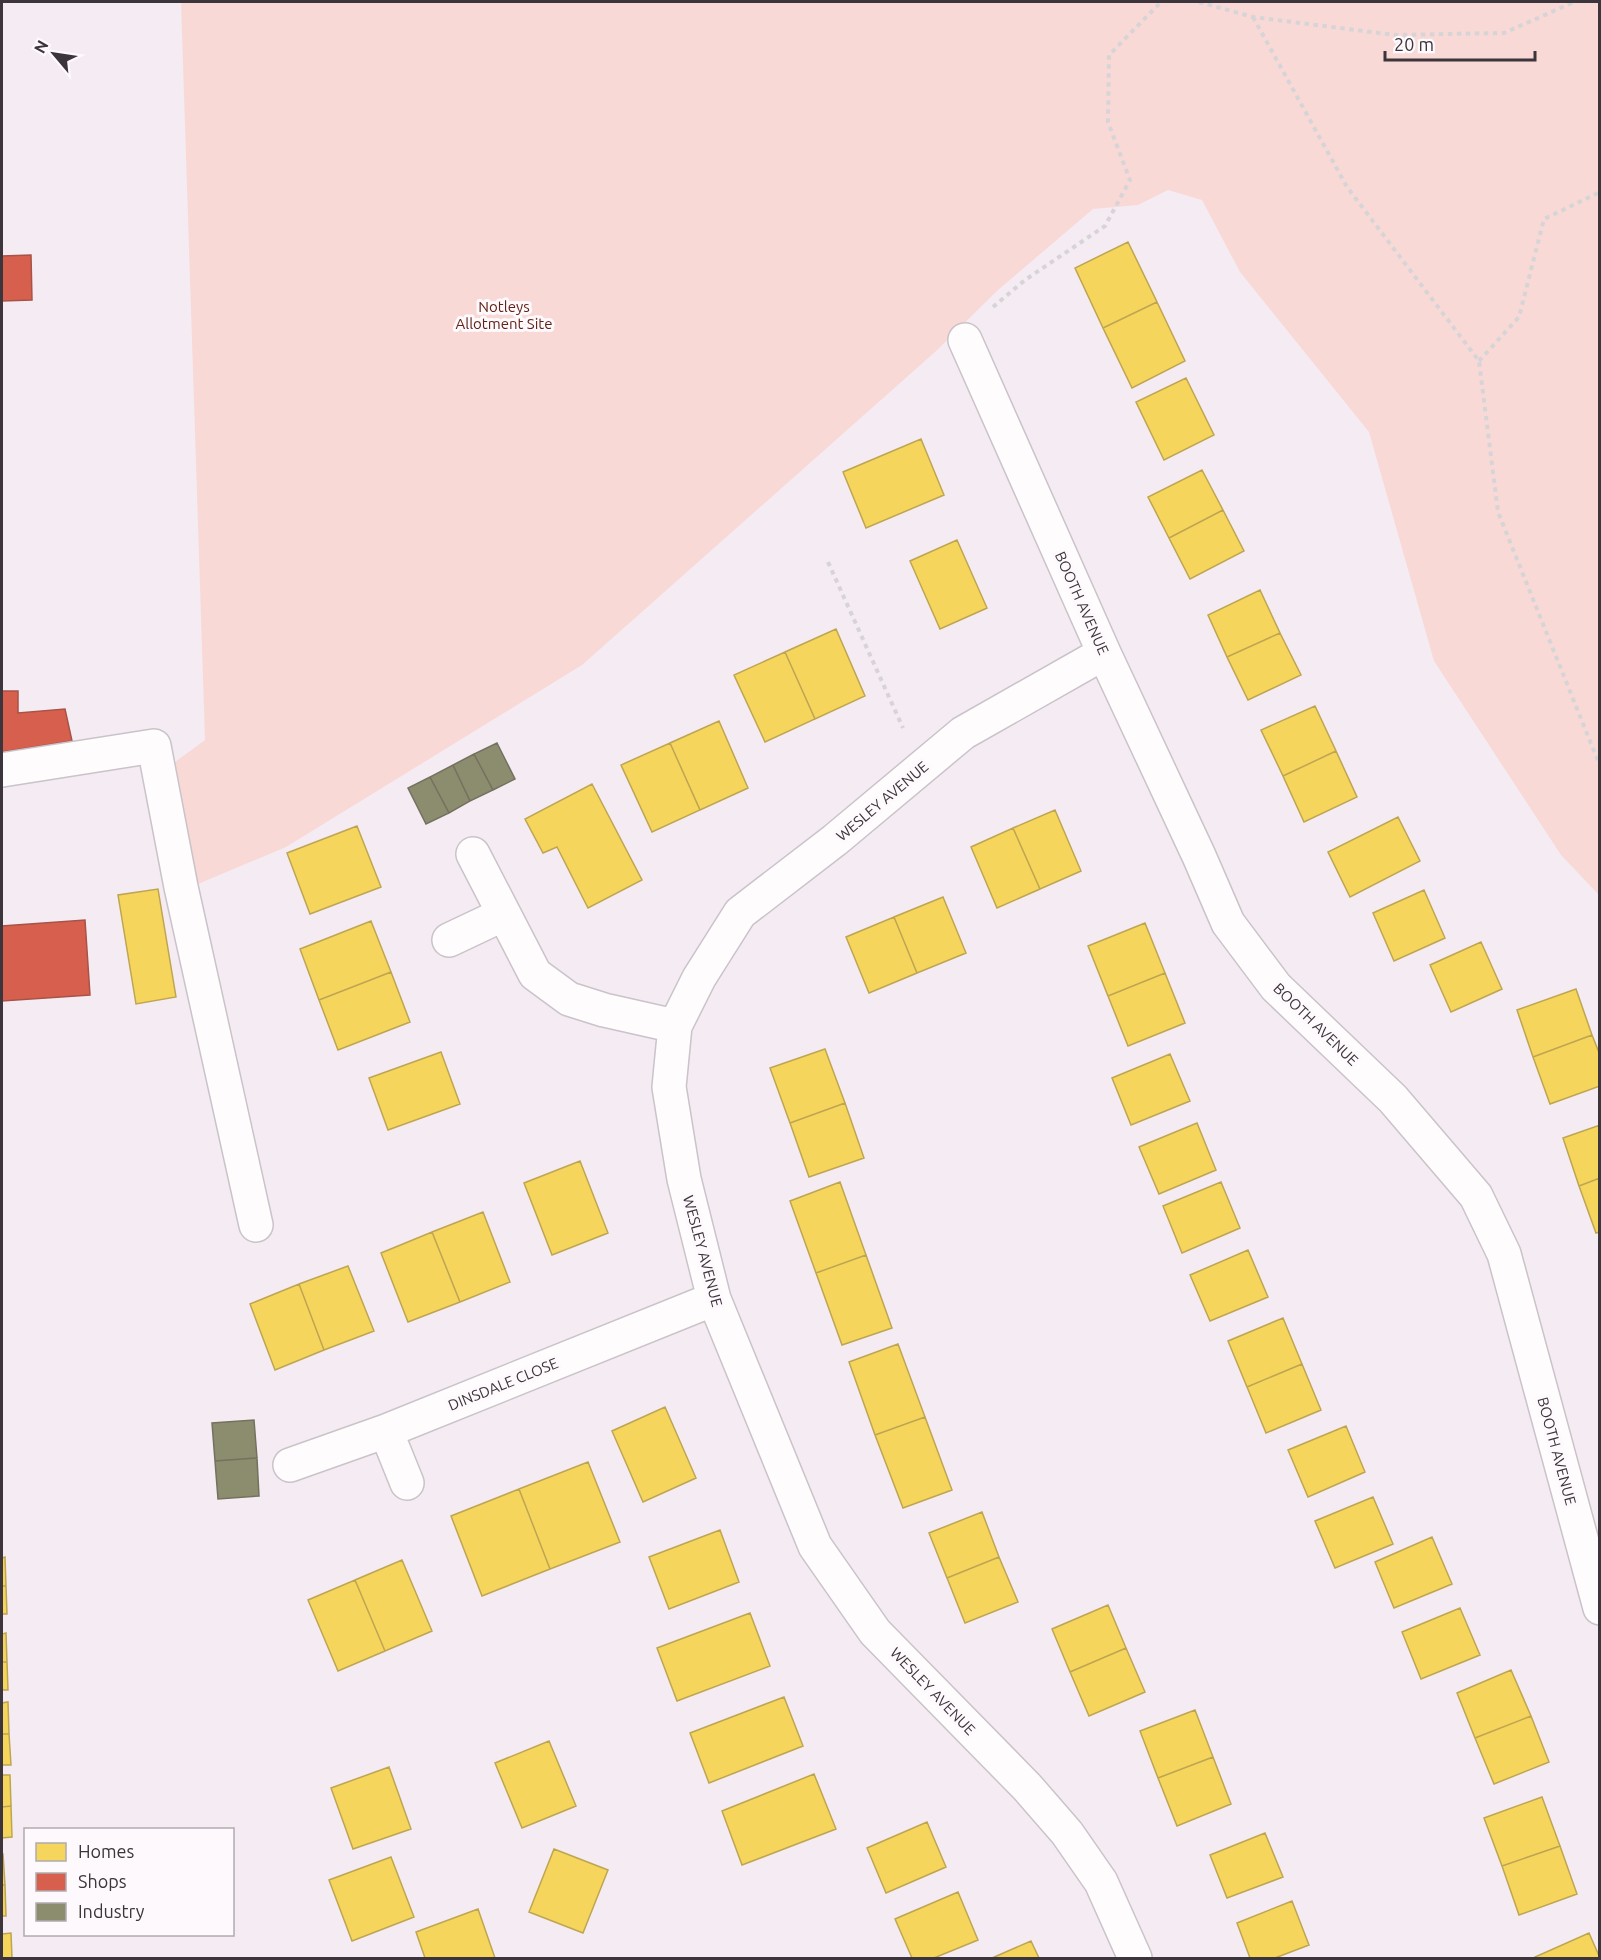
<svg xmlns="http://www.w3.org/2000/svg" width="1601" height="1960" viewBox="0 0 1601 1960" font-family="Ubuntu,sans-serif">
  <rect width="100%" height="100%" fill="#f5ebf3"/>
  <path fill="#f8d9d6" d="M181,2H1599V895L1561,855L1434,661L1369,432L1240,272L1202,200L1168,190L1138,205L1093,209L998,290L935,352L582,665L286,847L198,884L175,762L205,740Z"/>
  <path fill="#f6d55c" stroke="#bea552" stroke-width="1.5" d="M1128,242L1157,302L1103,328L1075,268Z
    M1157,302L1185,361L1132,388L1103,328Z
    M1186,378L1214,435L1164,460L1136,402Z
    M921,439L944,495L866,528L843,472Z
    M1202,470L1223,510L1169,538L1148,497Z
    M1223,510L1244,551L1190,579L1169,538Z
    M957,540L987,608L940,629L910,561Z
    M1260,590L1280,633L1227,657L1208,615Z
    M836,629L865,696L815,719L785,652Z
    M1280,633L1301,675L1248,700L1227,657Z
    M785,652L815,719L765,742L734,675Z
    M1315,706L1336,751L1283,776L1261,730Z
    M719,721L748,788L700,810L670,743Z
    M670,743L700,810L652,832L621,765Z
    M1336,751L1357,797L1304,822L1283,776Z
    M592,784L642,880L588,908L557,847L543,853L525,819Z
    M1055,810L1081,871L1040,889L1013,828Z
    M1398,817L1420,861L1350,897L1328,852Z
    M357,826L381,887L310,914L287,853Z
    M1013,828L1040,889L997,908L971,847Z
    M158,889L176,997L136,1004L118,895Z
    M1424,890L1445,938L1394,961L1373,913Z
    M943,897L966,953L917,973L894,917Z
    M894,917L917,973L869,993L846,937Z
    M371,921L391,972L319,1000L300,949Z
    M1145,923L1165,973L1108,996L1088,946Z
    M1481,942L1502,989L1451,1012L1430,965Z
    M391,972L410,1022L338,1050L319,1000Z
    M1165,973L1185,1023L1128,1046L1108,996Z
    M1576,989L1592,1035L1533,1057L1517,1010Z
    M1592,1035L1600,1055V1086L1550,1104L1533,1057Z
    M825,1049L845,1103L790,1123L770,1068Z
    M441,1052L460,1104L388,1130L369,1078Z
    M1170,1054L1190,1101L1131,1125L1112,1078Z
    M845,1103L864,1158L809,1177L790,1123Z
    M1197,1123L1216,1170L1159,1194L1139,1147Z
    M1600,1125V1178L1579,1186L1563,1138Z
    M580,1161L608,1233L552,1255L524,1183Z
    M1600,1178V1232L1596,1233L1579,1186Z
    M840,1182L866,1255L816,1273L790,1201Z
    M1221,1182L1240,1228L1182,1253L1163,1206Z
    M483,1212L510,1282L460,1302L432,1232Z
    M432,1232L460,1302L408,1322L381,1253Z
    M1248,1250L1268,1297L1210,1321L1190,1275Z
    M866,1255L892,1328L842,1345L816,1273Z
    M348,1266L374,1331L324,1350L299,1284Z
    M299,1284L324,1350L275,1370L250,1304Z
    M1283,1318L1302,1364L1247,1387L1228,1341Z
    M898,1344L925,1417L875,1435L849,1362Z
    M1302,1364L1321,1410L1266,1433L1247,1387Z
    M665,1407L696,1478L643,1502L612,1431Z
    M925,1417L952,1490L903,1508L875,1435Z
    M1346,1426L1365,1472L1308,1497L1288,1450Z
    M588,1462L620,1542L550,1569L519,1489Z
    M519,1489L550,1569L482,1596L451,1516Z
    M1373,1497L1393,1544L1335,1568L1315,1521Z
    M982,1512L999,1557L947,1578L929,1533Z
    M720,1530L739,1582L669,1609L649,1557Z
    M1432,1537L1452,1584L1394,1608L1375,1562Z
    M5,1557L6,1586H2V1558Z
    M999,1557L1018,1602L965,1623L947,1578Z
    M402,1560L432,1631L385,1651L355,1580Z
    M355,1580L385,1651L338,1671L308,1600Z
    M2,1586H6L7,1614H2Z
    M1108,1605L1126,1648L1070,1672L1052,1629Z
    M1460,1608L1480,1655L1421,1679L1402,1632Z
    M750,1613L770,1666L677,1701L657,1648Z
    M6,1633L7,1662H2V1634Z
    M1126,1648L1145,1692L1089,1716L1070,1672Z
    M2,1662H7L8,1690H2Z
    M1511,1670L1531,1716L1475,1738L1457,1693Z
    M784,1697L803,1746L709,1783L690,1733Z
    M8,1702L9,1734H2V1703Z
    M1195,1710L1213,1757L1158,1778L1140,1731Z
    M1531,1716L1549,1762L1494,1784L1475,1738Z
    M2,1734H9L11,1765H2Z
    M549,1741L576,1806L522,1828L495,1763Z
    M1213,1757L1231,1804L1177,1826L1158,1778Z
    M389,1767L411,1829L353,1849L331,1788Z
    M814,1774L836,1829L742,1865L722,1811Z
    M2,1775H10L11,1806L2,1807Z
    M1542,1797L1560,1846L1502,1866L1484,1818Z
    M11,1806L12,1837L2,1838V1807Z
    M927,1822L946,1867L886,1893L867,1848Z
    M1265,1833L1283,1877L1227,1898L1210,1855Z
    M1560,1846L1577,1894L1519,1915L1502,1866Z
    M554,1849L608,1870L583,1933L529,1912Z
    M2,1854H3L5,1885H2Z
    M391,1857L414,1917L352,1941L329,1880Z
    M2,1885H5L6,1916H2Z
    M958,1892L978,1940L934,1958H912L895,1919Z
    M1292,1901L1309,1945L1275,1958H1250L1237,1923Z
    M478,1909L495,1958H425L416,1932Z
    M11,1933L12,1958H2V1934Z
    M1589,1933L1600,1958H1536L1535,1957Z
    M1031,1941L1039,1958H992Z"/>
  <path fill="#d6604d" stroke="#a85348" stroke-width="1.5" d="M31,255L32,300L2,301V256Z
    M2,691H18V713L65,709L72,741L2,752Z
    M85,920L90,995L2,1001V926Z"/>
  <path fill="#8c8c6e" stroke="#74725f" stroke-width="1.5" d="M497,743L515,779L493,790L474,754Z
    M474,754L493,790L470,801L453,765Z
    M453,765L470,801L449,813L430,777Z
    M430,777L449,813L426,824L408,788Z
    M254,1420L257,1458L215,1461L212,1423Z
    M257,1458L259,1496L218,1499L215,1461Z"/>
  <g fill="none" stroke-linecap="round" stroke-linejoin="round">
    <defs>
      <path id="minor" d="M965,340L1104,653L1199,856L1228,923L1276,987L1393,1099L1476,1196L1504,1254L1600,1608
        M1104,653L963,733L835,840L740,913L699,978L675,1026L669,1087L684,1179L714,1299L815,1546L875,1632L1027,1787L1067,1833L1101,1882L1135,1958
        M2,770L154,746L181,887L256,1225
        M473,854L535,974L569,999L604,1010L675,1026
        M449,940L504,914
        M386,1431L407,1483
        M290,1465L386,1431L714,1299"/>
    </defs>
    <use href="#minor" stroke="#cac3c9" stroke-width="36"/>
    <path stroke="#d7d4d7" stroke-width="4" stroke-dasharray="4.5 4.5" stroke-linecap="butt" d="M1199,2L1253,17L1395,35L1504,33L1574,2
      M1599,2L1600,3
      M1253,17L1347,187L1479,361L1498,512L1600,766
      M993,307L1025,280L1105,226L1130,180L1108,122L1109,55L1161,2
      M1479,361L1519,317L1544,219L1600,192
      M828,562L903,728"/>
    <use href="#minor" stroke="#fefcfd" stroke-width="33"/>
  </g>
  <g text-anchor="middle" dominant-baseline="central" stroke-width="6" stroke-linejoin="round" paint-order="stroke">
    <g font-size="15" fill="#612315" stroke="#fdf9fc">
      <text x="504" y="306">Notleys<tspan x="504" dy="17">Allotment Site</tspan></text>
    </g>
    <g font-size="15" fill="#3c353b" stroke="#fdf9fc">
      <text transform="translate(1082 603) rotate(66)">BOOTH AVENUE</text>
      <text transform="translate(882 801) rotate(-40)">WESLEY AVENUE</text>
      <text transform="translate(1316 1024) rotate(44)">BOOTH AVENUE</text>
      <text transform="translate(703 1251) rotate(75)">WESLEY AVENUE</text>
      <text transform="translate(503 1384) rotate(-22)">DINSDALE CLOSE</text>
      <text transform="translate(1557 1451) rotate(75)">BOOTH AVENUE</text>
      <text transform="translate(933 1691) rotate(46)">WESLEY AVENUE</text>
    </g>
  </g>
  <rect width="1601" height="1960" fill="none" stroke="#3c353b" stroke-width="6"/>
  <rect x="24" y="1828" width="210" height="108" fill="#fdf9fc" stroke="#b0abaf" stroke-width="1.5"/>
  <rect x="36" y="1843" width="30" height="18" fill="#f6d55c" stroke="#b0abaf" stroke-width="1.5"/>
  <text x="78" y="1858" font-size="18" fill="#3c353b">Homes</text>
  <rect x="36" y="1873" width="30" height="18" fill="#d6604d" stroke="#b0abaf" stroke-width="1.5"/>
  <text x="78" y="1888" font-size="18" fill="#3c353b">Shops</text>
  <rect x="36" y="1903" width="30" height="18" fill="#8c8c6e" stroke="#b0abaf" stroke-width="1.5"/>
  <text x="78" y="1918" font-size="18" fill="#3c353b">Industry</text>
  <g transform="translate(54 54) rotate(299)" stroke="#fdf9fc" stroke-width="4.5" paint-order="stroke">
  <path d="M0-4.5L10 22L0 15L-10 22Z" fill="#3c353b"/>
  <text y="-9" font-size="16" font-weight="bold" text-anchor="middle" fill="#3c353b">N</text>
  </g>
  <path d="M1385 51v9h150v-9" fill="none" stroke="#3c353b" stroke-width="3"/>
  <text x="1394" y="51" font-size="18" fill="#3c353b" stroke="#fdf9fc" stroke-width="4.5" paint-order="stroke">20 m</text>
</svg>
